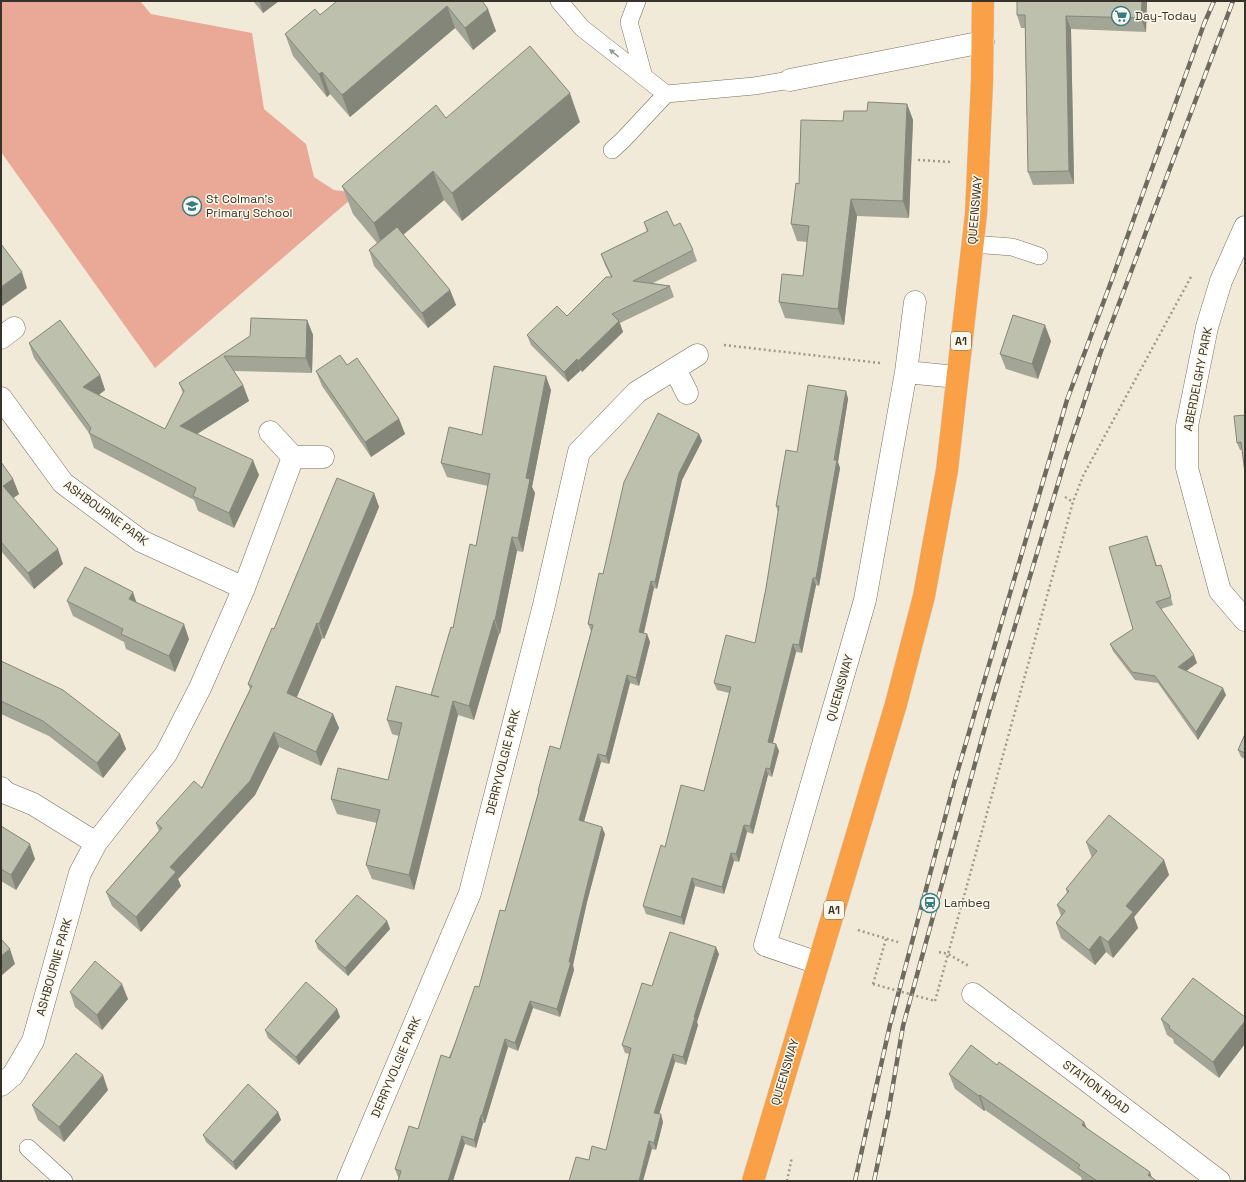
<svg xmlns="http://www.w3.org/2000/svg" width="1246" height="1182" viewBox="0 0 1246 1182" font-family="'Space Grotesk',sans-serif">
  <rect width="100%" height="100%" fill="#f2ead9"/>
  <path fill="#eaa996" d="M1,1H140L151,14L252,33L264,109L306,144L314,177L334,190L358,193L155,368L1,152Z"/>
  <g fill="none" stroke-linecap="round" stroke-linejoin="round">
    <defs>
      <path id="lane" d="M559,1L582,28L666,94L754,86L790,80
        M637,1L629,22L644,77
        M612,150L623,140L666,94
        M972,244L1012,247L1039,256
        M28,1148L64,1181"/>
      <path id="street" d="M790,80L983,42
        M1245,227L1221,281L1207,327L1187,426V468L1220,591L1245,620
        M1,338L14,328
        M675,369L687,393
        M906,372L957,377
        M1,398L63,483L141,541L244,588
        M270,432L293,457H323
        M1,788L6,793L33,804L96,843
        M818,963L765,945L865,600L906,372L915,302
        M973,994L1219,1181
        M1,1085L13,1075L33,1041L80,873L96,843L166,754L200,688L244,588L293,457
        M348,1181L470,893L544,605L579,452L637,392L697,355"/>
      <path id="highway" d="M753,1181L896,704L924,596L947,470L976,214L982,81L983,1"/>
    </defs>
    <use href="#lane" stroke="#777061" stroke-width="18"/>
    <use href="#street" stroke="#777061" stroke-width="23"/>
    <use href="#highway" stroke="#d3d2d1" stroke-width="23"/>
    <path stroke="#9f998d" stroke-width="2.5" stroke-dasharray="2 3" stroke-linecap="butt" d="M918,160L951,162
      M724,345L880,363
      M1065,497L1073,502
      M858,930L901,943
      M939,952L948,954L969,966
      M873,984L886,939
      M935,1001L1073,502L1083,476L1192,275
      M787,1181L792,1157"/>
    <use href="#lane" stroke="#fff" stroke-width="17"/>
    <use href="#street" stroke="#fff" stroke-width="22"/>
    <use href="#highway" stroke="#faa148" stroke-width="22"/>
    <defs>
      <path id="rail" d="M855,1181L890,1025L955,780L1067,400L1111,282L1204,24L1214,1
        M874,1181L888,1114L903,1026L990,709L1066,457L1100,354L1233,1"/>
    </defs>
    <use href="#rail" stroke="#6e6a60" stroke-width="4.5"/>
    <use href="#rail" stroke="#fef8ea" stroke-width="3" stroke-dasharray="9" stroke-linecap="butt"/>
    <path stroke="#9f998d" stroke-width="2.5" stroke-dasharray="2 3" stroke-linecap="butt" d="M873,984L935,1001"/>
  </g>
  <path fill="#a3a596" d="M253,1H279L263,13Z
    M482,1L496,31L473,50L455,28L350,117L330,94L327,97L293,56L285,34L320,15Z
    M1147,1L1146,32L1071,29L1074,184L1033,185L1028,172L1025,28H1021L1017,15Z
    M907,104L913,120L909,218L857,216L844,325L785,318L779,302L803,276L807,242L797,241L791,224L799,184L843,121L867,111Z
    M446,118L580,122L462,221L444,200L403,235L450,290L456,305L428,328L374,266L369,250L377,243L353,214L342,186Z
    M644,222L674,226L693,250L697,261L653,283L670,286L674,297L620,323L623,332L582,372L581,370L568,382L531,345L527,335L567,316L611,277L605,265L601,254L647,232Z
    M307,320L313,335L312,373L234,371L243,385L249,401L197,434L259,475L234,528L198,511L194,500L94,448L89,433L34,358L29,343L100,375L105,390L99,395L165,429L183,393L179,383L250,336Z
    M1051,341L1038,379L1006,369L1000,354Z
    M347,365L399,419L405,434L371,457L322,386L316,371Z
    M551,390L532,487L535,493L523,552L517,551L500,634H499L474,720L458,715L414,890L372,879L366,865L377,823L337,814L331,799L388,780L399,736L392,734L387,720L431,695L453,628L476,546L488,486L447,477L441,463L482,435Z
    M846,391L848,399L838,462L840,468L819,586L816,585L802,653L796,652L773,743L776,744L779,751L772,777L768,775L753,834L747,832L739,862L734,861L724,894L695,886L684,925L646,914L643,906L665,847L704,791L729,693L717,690L714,683L755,643L766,588L778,512L776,506L797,452Z
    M1245,415L1242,450H1240L1237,443Z
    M699,434L702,441L682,480L657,589L654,588L644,633L647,634L650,642L639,686L630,683L609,764L601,762L584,822L605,834L587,902L573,965L574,970L560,1017L533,1008L518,1051L508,1047L485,1123H483L476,1148L465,1144L399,1178L398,1177L395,1169L418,1129L479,987L505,911L538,793V791L560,749L591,631L588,624L603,574Z
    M1,462L13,479L19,494L13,498L63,564L34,589L1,551Z
    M374,493L379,507L324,639L322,638L297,697L333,714L339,728L321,766L279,747L255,795L178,879L181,886L141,932L112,906L106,892L159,831L156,823L202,788L250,689L248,684L274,629Z
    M1150,544L1157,566L1164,573L1173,605L1161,609L1197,663L1186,671L1226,695L1198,740L1158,683L1135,680L1113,651L1110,644L1133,629Z
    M67,601L137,603L189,639L175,672L126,649L124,642L73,616Z
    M1,661L120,734L126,749L103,778L49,736L1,714Z
    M1245,734V759L1241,757L1238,750Z
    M1,826L35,859L16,890L1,881Z
    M1086,842L1164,860L1169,875L1134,917L1138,928L1113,958L1106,952L1095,965L1061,938L1056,923L1061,916L1057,905L1067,893L1066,889L1092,858Z
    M387,921L390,929L348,976L318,949L315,941Z
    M719,954L697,1022L698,1025L686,1065L675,1062L659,1114L663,1122L656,1150L652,1149L589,1160L606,1150L629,1054L625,1053L622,1045L652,986Z
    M70,992L128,999L102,1030L75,1007Z
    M337,1009L340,1017L299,1065L268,1038L265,1030Z
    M1245,1017L1219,1078L1174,1043L1173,1039L1167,1035L1161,1019Z
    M997,1065L1084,1122L1087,1128L1157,1181H1082L1081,1177L985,1110L984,1111L955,1089L949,1074Z
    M108,1090L64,1142L38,1120L32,1105Z
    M278,1112L281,1120L236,1170L206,1142L203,1135Z"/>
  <path fill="#85867a" d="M259,1H279L263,13Z
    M1142,1H1147L1146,32L1141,18Z
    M447,6L455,28L350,117L342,95Z
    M488,9L496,31L473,50L465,28Z
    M1066,16L1071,29L1074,184L1069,171Z
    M322,72L330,94L327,97L319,74Z
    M570,93L580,122L462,221L452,193Z
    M907,104L913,120L909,218L903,201Z
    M433,171L444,200L384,251L374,223Z
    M851,199L857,216L844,325L838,309Z
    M22,272L27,288L1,307V287Z
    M450,290L456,305L428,328L422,313Z
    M307,320L313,335L312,373L306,358Z
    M619,321L623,332L582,372L578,361Z
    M1045,325L1051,341L1038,379L1032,364Z
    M577,359L581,370L568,382L564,372Z
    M100,375L105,390L89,402L83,387Z
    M546,376L551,390L532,487L535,493L523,552L518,538L526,478Z
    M243,385L249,401L186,441L180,426Z
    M846,391L848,399L838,462L840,468L819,586L816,578Z
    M399,419L405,434L371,457L365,442Z
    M699,434L702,441L682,480L657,589L655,582L679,473Z
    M253,460L259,475L234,528L229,513Z
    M13,479L19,494L8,502L3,486Z
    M374,493L379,507L324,639L319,624Z
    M512,537L517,551L500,634L495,620Z
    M58,549L63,564L34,589L28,573Z
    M813,578L816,585L802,653L799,645Z
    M651,581L654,588L642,640L639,632Z
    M133,592L138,607L129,599Z
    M494,620L499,634L474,720L469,706Z
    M317,623L322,638L292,708L287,693Z
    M184,624L189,639L175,672L169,656Z
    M647,634L650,642L639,686L636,678Z
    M793,644L796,652L771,750L768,742Z
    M1194,655L1197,663L1181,675L1178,667Z
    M627,675L630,683L609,764L606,756Z
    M1223,688L1226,695L1198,740L1196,732Z
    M453,701L458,715L414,890L409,875Z
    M333,714L339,728L321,766L316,752Z
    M274,732L279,747L255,795L178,879L181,886L141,932L136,917L170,867Z
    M120,734L126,749L103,778L97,763Z
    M776,744L779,751L772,777L770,769Z
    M598,754L601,762L582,828L579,820Z
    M766,768L768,775L753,834L750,826Z
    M744,825L747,832L739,862L736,854Z
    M602,827L605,834L587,902L573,965L574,970L560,1017L557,1009L569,962L585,894Z
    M30,844L35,859L16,890L11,875Z
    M731,853L734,861L724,894L722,887Z
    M1164,860L1169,875L1134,917L1138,928L1113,958L1108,942L1126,906Z
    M692,878L695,886L684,925L681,917Z
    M387,921L390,929L348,976L345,968Z
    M1100,936L1106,952L1095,965L1089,950Z
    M716,947L719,954L697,1022L698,1025L686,1065L683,1057L694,1017Z
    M10,949L15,964L1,976V956Z
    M122,984L128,999L102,1030L97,1015Z
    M530,1001L533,1008L518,1051L515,1043Z
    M337,1009L340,1017L299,1065L296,1057Z
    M1245,1021V1044L1219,1078L1213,1062Z
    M505,1039L508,1047L485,1123L482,1115Z
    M673,1054L675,1062L657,1121L654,1113Z
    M103,1075L108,1090L64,1142L59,1127Z
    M980,1095L985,1110L984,1111L979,1096Z
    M278,1112L281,1120L236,1170L233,1162Z
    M661,1114L663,1122L656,1150L654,1143Z
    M481,1115L483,1123L476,1148L474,1140Z
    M1084,1122L1090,1137L1082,1125Z
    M462,1136L465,1144L453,1181H448Z
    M649,1141L652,1149L643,1181H639Z
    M1150,1172L1153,1181L1148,1175Z"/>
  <path fill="#bec0ae" stroke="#85867a" d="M337,1H482L488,9L465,28L447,6L342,95L322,72L319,74L285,34L315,9L320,15Z
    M1017,1H1142L1141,18L1066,16L1069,171L1028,172L1025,15H1017Z
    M530,46L570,93L452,193L433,171L374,223L342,186L436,105L446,118Z
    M868,102L907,104L903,201L851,199L838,309L779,302L782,274L803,276L809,226L791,224L796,183L799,184L801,120L843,121L844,111H867Z
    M667,211L674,226L680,223L693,250L633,281L670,286L612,314L619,321L578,361L577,359L564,372L527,335L557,306L567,316L606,277H612L601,254L648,231L644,222Z
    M397,227L450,290L422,313L369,250Z
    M1,244L22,272L1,287Z
    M1013,315L1045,325L1032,364L1000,354Z
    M251,318L307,320L306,358L224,356L243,385L180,426L253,460L229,513L193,496L196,488L89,433L91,428L29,343L60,320L100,375L83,387L165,429L184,391L179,383L250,336Z
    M340,355L347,365L357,358L399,419L365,442L316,371Z
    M494,366L546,376L526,478L530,479L518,538L512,537L495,620H494L469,706L453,701L409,875L366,865L380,810L331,799L338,768L388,780L402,723L387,720L396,686L439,697L431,695L451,627L453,628L470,544L476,546L490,474L441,463L449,427L482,435Z
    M808,385L846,391L834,460H837L816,578H813L799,645L793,644L768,742L776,744L770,769L766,768L750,826L744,825L736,854L731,853L722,887L692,878L681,917L643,906L661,845L665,847L681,785L704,791L731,687L714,683L726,635L755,643L766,588L779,506H776L786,450L797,452Z
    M658,413L699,434L679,473L655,582L651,581L639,632L647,634L636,678L627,675L606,756L598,754L579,820L602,827L585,894L569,962H571L557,1009L530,1001L515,1043L505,1039L482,1115H481L474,1140L462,1136L448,1181H398L401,1171L395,1169L409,1126L418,1129L441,1055L450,1058L475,986L479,987L500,910L505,911L539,791H538L550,746L560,749L593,625L588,624L599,573L603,574L624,482Z
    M1245,415V473L1241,442L1237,443L1234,416Z
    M1,462L13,479L3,486L58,549L28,573L1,542Z
    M337,478L374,493L319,624L317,623L287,693L333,714L316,752L274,732L250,781L170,867L176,872L136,917L106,892L162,828L156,823L194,781L202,788L252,686L248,684L272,628L274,629Z
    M1147,536L1156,566L1161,565L1171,597L1156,602L1194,655L1178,667L1223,688L1196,732L1155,676L1132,672L1110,644L1133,629L1109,547Z
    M85,567L133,592L129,599L184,624L169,656L121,634L123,629L67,601Z
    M1,661L63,690L120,734L97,763L43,721L1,701Z
    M1245,734V753L1238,750Z
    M1109,815L1164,860L1126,906L1133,912L1108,942L1100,936L1089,950L1056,923L1065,911L1057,905L1069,891L1066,889L1097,851L1086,842Z
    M1,826L30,844L11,875L1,869Z
    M357,895L387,921L345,968L315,941Z
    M670,932L716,947L694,1017H695L683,1057L673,1054L654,1113L661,1114L654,1143L649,1141L639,1181H569L576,1157L589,1160L592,1146L606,1150L631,1048L622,1045L642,983L652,986Z
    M1,939L10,949L1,956Z
    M95,961L122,984L97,1015L70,992Z
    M1193,978L1245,1017V1021L1213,1062L1169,1028L1170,1026L1161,1019Z
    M306,982L337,1009L296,1057L265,1030Z
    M971,1045L997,1065L999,1062L1084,1122L1082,1125L1150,1172L1148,1175L1157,1181H1097L1078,1168L1080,1165L980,1095L979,1096L949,1074Z
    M76,1053L103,1075L59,1127L32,1105Z
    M248,1084L278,1112L233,1162L203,1135Z"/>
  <defs><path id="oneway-solid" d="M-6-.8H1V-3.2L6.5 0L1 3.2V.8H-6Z"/></defs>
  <use fill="#9a9996" href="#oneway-solid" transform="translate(614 53) rotate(-141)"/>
  <defs>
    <symbol id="supermarket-ring" viewBox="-11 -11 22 22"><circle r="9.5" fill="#fef8ea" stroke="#377c89" stroke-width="1.5"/><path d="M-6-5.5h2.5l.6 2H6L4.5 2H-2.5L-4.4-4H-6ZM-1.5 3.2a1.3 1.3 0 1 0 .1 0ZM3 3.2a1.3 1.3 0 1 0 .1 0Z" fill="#377c89"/></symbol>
    <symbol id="school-ring" viewBox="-11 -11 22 22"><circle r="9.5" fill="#fef8ea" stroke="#377c89" stroke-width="1.5"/><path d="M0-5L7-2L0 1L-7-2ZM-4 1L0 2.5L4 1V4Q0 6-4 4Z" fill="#377c89"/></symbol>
    <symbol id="station-ring" viewBox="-11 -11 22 22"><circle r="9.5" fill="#fef8ea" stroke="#377c89" stroke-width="1.5"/><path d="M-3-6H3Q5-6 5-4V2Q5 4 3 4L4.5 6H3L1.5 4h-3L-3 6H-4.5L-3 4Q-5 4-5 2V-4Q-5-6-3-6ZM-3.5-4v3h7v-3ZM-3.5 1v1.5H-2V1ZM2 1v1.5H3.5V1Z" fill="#377c89"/></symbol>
  </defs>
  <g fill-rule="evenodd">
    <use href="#supermarket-ring" x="1110" y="5" width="22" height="22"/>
    <use href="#school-ring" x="181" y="195" width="22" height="22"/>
    <use href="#station-ring" x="919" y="892" width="22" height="22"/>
  </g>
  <g text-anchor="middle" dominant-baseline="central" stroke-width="3" stroke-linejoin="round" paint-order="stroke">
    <g fill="#fef8ea" stroke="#726e65" stroke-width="1">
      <rect x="951" y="332" width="20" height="18" rx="3"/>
      <rect x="824" y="901" width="20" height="18" rx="3"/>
    </g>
    <g font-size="11" font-weight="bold" fill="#36332c">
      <text x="961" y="341">A1</text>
      <text x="834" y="910">A1</text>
    </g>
    <g font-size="12" fill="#36332c" stroke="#fef8ea" text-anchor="start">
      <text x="1135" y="16">Day-Today</text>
      <text x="206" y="199">St Colman's<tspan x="206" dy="14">Primary School</tspan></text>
      <text x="944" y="903">Lambeg</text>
    </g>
    <g font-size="12" fill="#36332c" stroke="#fef8ea">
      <text transform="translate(975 210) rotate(-85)">QUEENSWAY</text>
      <text transform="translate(1198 379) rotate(-79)">ABERDELGHY PARK</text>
      <text transform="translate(106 513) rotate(36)">ASHBOURNE PARK</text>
      <text transform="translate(840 688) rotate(-74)">QUEENSWAY</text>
      <text transform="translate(503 762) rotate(-76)">DERRYVOLGIE PARK</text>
      <text transform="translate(54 967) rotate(-74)">ASHBOURNE PARK</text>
      <text transform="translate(396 1067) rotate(-67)">DERRYVOLGIE PARK</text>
      <text transform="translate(785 1072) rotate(-73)">QUEENSWAY</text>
      <text transform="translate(1096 1087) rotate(37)">STATION ROAD</text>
    </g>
  </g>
  <rect width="1246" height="1182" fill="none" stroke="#36332c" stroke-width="4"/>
</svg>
